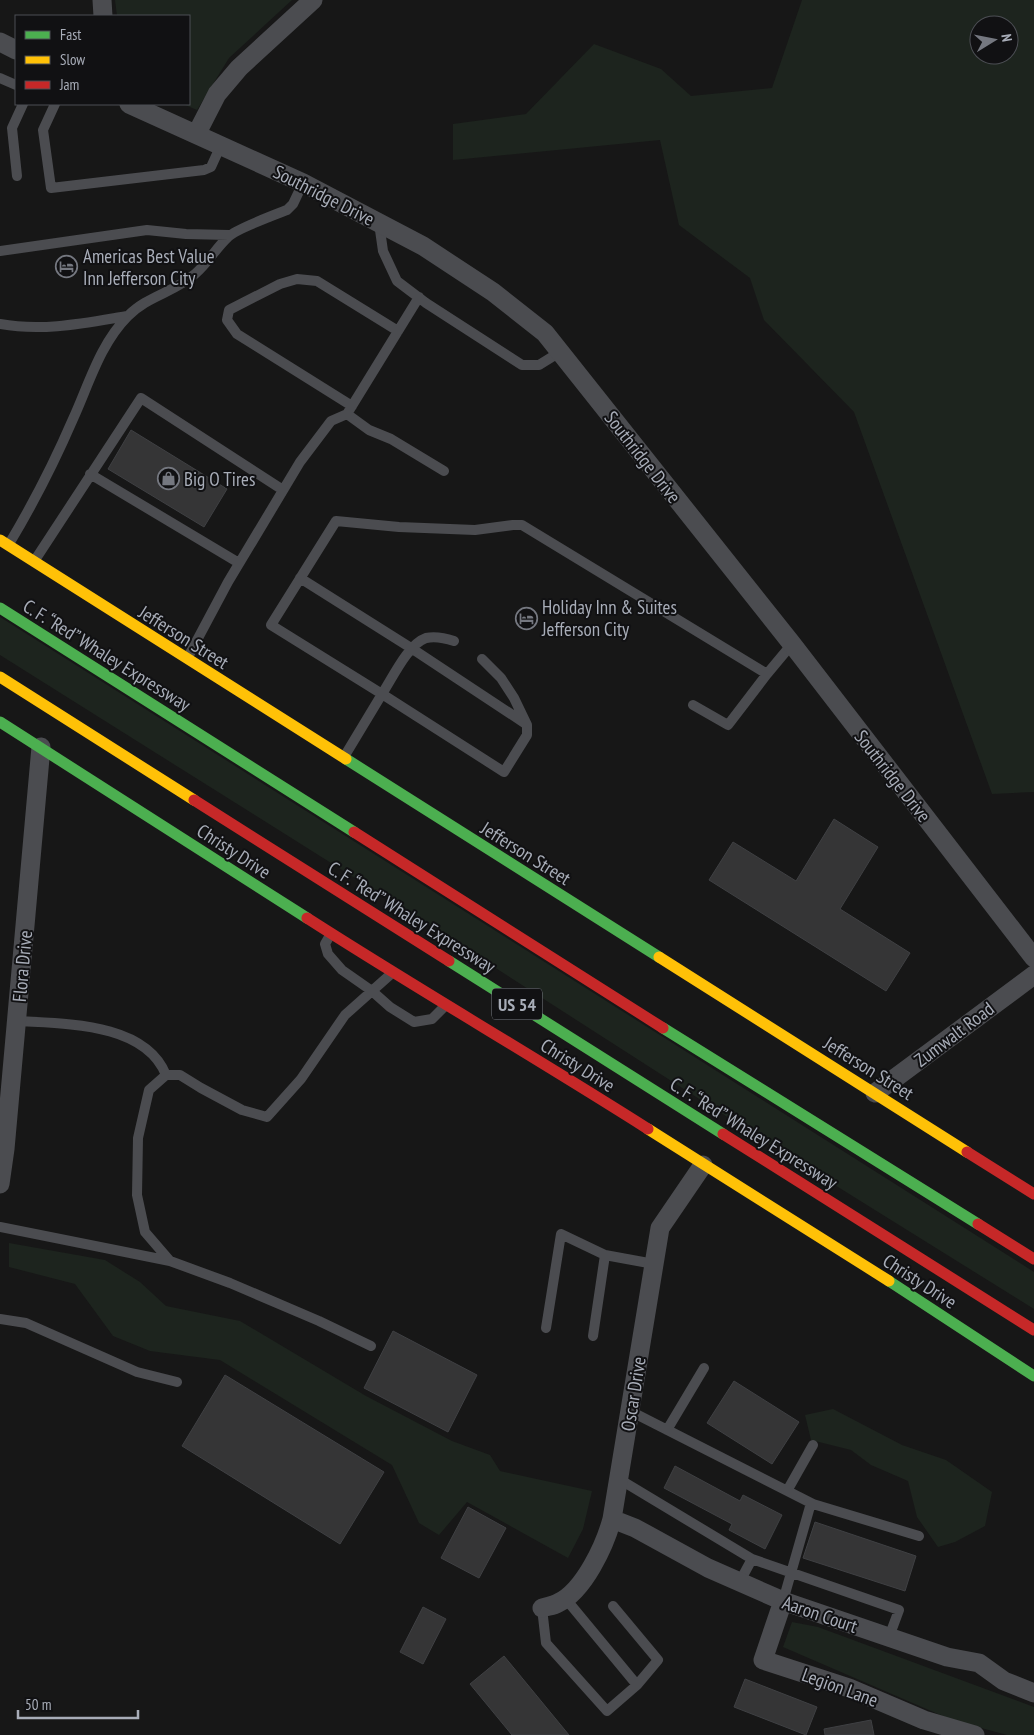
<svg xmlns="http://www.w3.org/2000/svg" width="1034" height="1735" viewBox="0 0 1034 1735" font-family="'PT Sans Narrow',sans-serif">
  <rect width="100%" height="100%" fill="#171717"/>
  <path fill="#1d241e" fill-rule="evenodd" d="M115,0H292L229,58L197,110L183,104H189V16H117Z
    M802,0H1034V792L992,794L854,412L764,320L750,278L679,225L660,140L453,160V124L526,114L594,44L661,69L691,96L772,88ZM979,25H1009V55H979Z
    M0,617L1034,1272V1309L785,1154L374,890L0,655Z
    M9,1243L105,1260L140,1282L166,1306L240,1321L366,1396L452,1441L490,1455L500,1471L592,1491L583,1529L568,1558L467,1502L439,1535L419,1523L392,1465L220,1360L150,1351L113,1336L75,1284L9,1267Z
    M833,1409L902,1445L946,1460L992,1492L985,1526L955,1542L938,1547L917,1517L908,1481L871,1465L851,1450L811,1440L805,1415Z
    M792,1622L818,1627L1034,1707V1735H1007L952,1720L783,1647Z"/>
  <path fill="#353536" stroke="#3f4043" d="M131,430L227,489L204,527L108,469Z
    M834,819L878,847L840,909L910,953L886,991L709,880L733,842L796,881Z
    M393,1331L477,1375L448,1432L364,1388Z
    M225,1375L384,1472L340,1544L182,1446Z
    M734,1381L799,1422L772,1464L707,1423Z
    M675,1466L740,1501L743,1495L782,1515L765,1549L729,1530L732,1524L664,1488Z
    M468,1507L506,1528L479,1578L441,1558Z
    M815,1522L916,1556L905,1591L803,1558Z
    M423,1607L446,1619L423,1664L400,1652Z
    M504,1656L569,1735H512L470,1684Z
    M745,1679L817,1707L806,1735L734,1707Z
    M871,1720L874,1735H825L824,1729Z"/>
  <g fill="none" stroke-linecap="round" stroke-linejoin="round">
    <path stroke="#4b4c50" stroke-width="10" d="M0,78L16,85
      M55,104L43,130L51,188L204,170L211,167L221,145
      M17,176L12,128L23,104
      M379,223L383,251L397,281L426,303L522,365H539L560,352
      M0,251L147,230L186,234L229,235
      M419,297L347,414L369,430L391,439L444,471
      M0,324C43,332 85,323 127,316
      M352,406L237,334L227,320L229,310L280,284L297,279L317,281L398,331
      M90,474L239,563
      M9,544C33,504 54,463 73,419C89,384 100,344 128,316C147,296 175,292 195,274C208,263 216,248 228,237C236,229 274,215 287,210L293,204L303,183
      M35,560L141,398L283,490
      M300,578L411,648L526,724
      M454,641C445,638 435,636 426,638C408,644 392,679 382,694L504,772L527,735V725L514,698L501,678L482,659
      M188,657L228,582L300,462L331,421L347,414
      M693,705L728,725L767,674
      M344,757L382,694L271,625L336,521L399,527L475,530L513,525H522L767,674L792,644
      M329,937L325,944L328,954L342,970L372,991L390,1007L414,1022L432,1019L445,1006
      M17,1021C64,1024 145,1022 166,1075
      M0,1227L170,1261L230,1283L319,1321L371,1346
      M170,1261L145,1232L137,1195L138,1138L149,1090L166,1075H180L201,1088L242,1110L267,1117L301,1079L345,1015L391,974
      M0,1319L26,1323L137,1372L177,1382
      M546,1328L561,1234L605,1255L654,1264
      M593,1336L605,1255
      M630,1411L813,1504L919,1536
      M667,1430L704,1368
      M619,1479L752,1559L739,1583
      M787,1491L813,1445
      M752,1559L899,1610L889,1637
      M783,1601L811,1503
      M613,1606L658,1660L637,1685
      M542,1608L546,1643L607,1711L637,1685L565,1598"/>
    <path stroke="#4b4c50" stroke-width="19" d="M102,0L103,16
      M0,42L16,50
      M129,104L303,183L423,246L493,292L545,333L792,644L1034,958
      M197,133L217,94L239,68L313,0
      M875,1093L1034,975
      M0,1184L5,1149L41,747
      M612,1519L635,1528L708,1568L783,1601L947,1657L979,1663L1004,1681L1034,1693
      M783,1601L763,1660L849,1688L924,1720L975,1735
      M542,1608C547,1606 553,1606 558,1603C584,1591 605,1545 612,1519L660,1228L703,1165"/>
    <path stroke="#4caf50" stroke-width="11" d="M0,608L354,832
      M0,722L307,918
      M346,759L659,957
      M449,961L723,1134
      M663,1028L978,1224
      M889,1281L1034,1376"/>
    <path stroke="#ffc107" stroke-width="11" d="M0,540L346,759
      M0,677L194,800
      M659,957L967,1152
      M648,1129L889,1281"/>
    <path stroke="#c62828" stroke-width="11" d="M194,800L449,961
      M354,832L663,1028
      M307,918C419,990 535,1057 648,1129
      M723,1134L1034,1330
      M967,1152L1034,1194
      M978,1224L1034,1259"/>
  </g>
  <defs>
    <symbol id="hotel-ring" viewBox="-11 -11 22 22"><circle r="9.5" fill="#111113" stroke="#757880" stroke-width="1.5"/><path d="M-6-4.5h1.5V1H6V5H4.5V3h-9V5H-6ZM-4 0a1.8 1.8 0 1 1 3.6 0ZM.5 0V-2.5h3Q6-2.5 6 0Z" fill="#757880"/></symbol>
    <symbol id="shop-ring" viewBox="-11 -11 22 22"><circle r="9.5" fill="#111113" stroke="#757880" stroke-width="1.5"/><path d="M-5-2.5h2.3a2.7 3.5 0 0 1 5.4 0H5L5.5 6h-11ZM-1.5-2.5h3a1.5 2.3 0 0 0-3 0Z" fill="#757880"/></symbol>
  </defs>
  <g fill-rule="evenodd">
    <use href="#hotel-ring" x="54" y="254" width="25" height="25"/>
    <use href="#shop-ring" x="156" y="466" width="25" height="25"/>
    <use href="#hotel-ring" x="514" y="606" width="25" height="25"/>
  </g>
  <g text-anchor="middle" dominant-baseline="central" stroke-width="4" stroke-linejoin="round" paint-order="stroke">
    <rect fill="#111113" stroke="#7b7e86" stroke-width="1" x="492" y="988.5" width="50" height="31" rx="4"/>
    <g font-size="18" font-weight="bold" fill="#a8adb8">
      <text x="517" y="1004">US 54</text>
    </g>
    <g font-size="19" fill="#a8adb8" stroke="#111113">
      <text transform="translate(324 195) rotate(27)">Southridge Drive</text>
      <text transform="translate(643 457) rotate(52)">Southridge Drive</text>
      <text transform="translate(184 637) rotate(32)">Jefferson Street</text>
      <text transform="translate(107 655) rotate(32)">C. F. “Red” Whaley Expressway</text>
      <text transform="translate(893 776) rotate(52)">Southridge Drive</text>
      <text transform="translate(234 851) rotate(33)">Christy Drive</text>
      <text transform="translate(526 853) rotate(32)">Jefferson Street</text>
      <text transform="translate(412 917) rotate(32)">C. F. “Red” Whaley Expressway</text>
      <text transform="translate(22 966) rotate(-85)">Flora Drive</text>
      <text transform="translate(954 1034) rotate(-37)">Zumwalt Road</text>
      <text transform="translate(578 1065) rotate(32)">Christy Drive</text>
      <text transform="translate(869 1068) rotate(32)">Jefferson Street</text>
      <text transform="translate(754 1133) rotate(32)">C. F. “Red” Whaley Expressway</text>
      <text transform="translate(920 1281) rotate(33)">Christy Drive</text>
      <text transform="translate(633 1394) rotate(-81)">Oscar Drive</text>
      <text transform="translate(820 1614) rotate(19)">Aaron Court</text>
      <text transform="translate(840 1687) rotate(20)">Legion Lane</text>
    </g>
    <g font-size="19" fill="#a8adb8" stroke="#111113" text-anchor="start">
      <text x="83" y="256">Americas Best Value<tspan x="83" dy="22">Inn Jefferson City</tspan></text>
      <text x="184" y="479">Big O Tires</text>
      <text x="542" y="607">Holiday Inn &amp; Suites<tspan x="542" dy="22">Jefferson City</tspan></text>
    </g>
  </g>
  <rect x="15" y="15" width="175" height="90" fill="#111113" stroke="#4d4f55"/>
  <rect x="25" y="31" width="25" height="8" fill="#4caf50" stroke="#4d4f55"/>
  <text x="60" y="40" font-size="15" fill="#a8adb8">Fast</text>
  <rect x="25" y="56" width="25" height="8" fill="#ffc107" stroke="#4d4f55"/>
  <text x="60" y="65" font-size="15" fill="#a8adb8">Slow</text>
  <rect x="25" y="81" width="25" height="8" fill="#c62828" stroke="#4d4f55"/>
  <text x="60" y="90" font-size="15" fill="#a8adb8">Jam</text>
  <g transform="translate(994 40) rotate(80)"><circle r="24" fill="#111113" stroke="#4d4f55"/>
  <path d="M0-4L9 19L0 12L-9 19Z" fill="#757880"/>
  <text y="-8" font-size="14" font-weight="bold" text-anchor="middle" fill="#a8adb8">N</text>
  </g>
  <path d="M18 1710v8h120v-8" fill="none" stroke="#a8adb8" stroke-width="2.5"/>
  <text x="25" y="1710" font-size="15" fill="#a8adb8" stroke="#111113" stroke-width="4" paint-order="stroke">50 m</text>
</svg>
